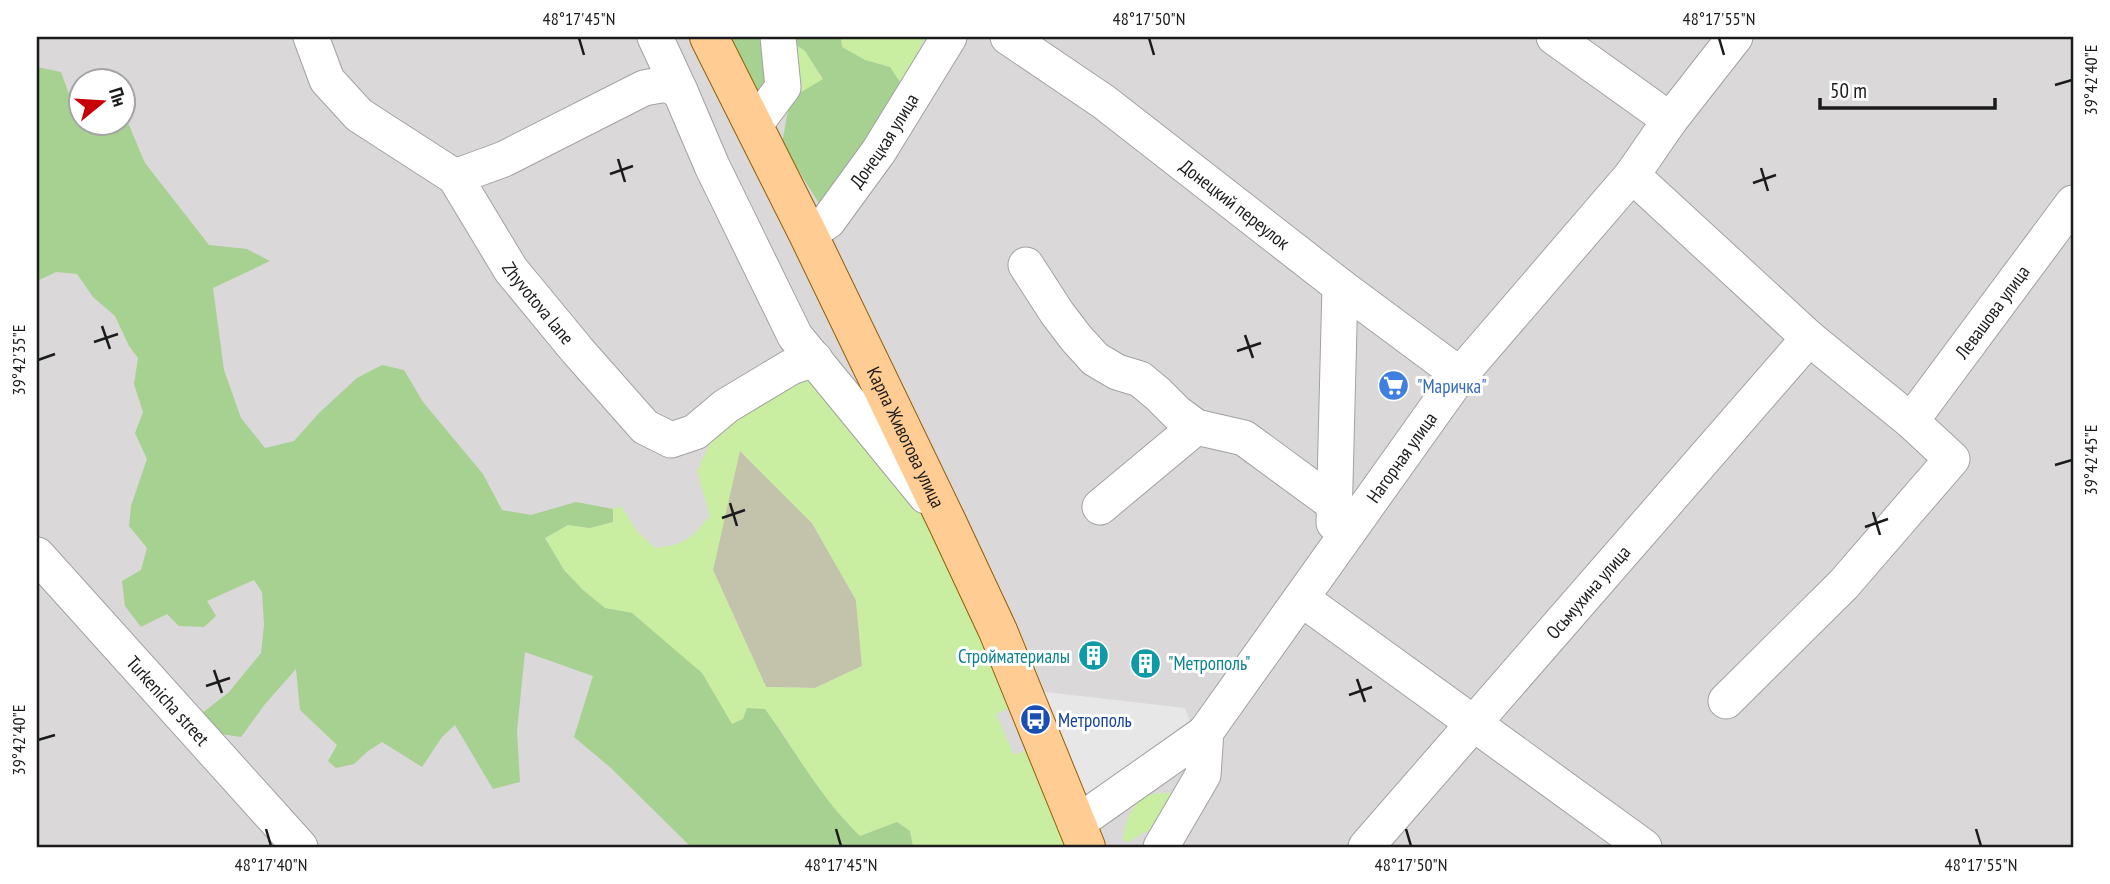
<svg xmlns="http://www.w3.org/2000/svg" width="2110" height="884" viewBox="0 0 2110 884" font-family="'PT Sans Narrow',sans-serif">
  <rect width="100%" height="100%" fill="#eee9e0"/>
  <path fill="#dad8d8" fill-rule="evenodd" d="M37,37H2073V847H37ZM80,80H122V122H80Z"/>
  <path fill="#c3c2ab" d="M739,450L812,523L856,600L862,666L815,688L766,687L713,570Z"/>
  <path fill="#c9eda1" fill-rule="evenodd" d="M841,37H925L901,84L890,67L865,60L841,47Z
    M789,40L805,50L823,80L790,99Z
    M807,376L927,512L1011,707L996,714L1014,755L1030,749L1070,847H913L910,831L897,822L860,836C826,804 802,764 777,725L743,720L732,724L701,673L632,613L605,608L583,590L564,570L545,538L568,525L590,528L612,522L613,509L621,506L637,531L655,548C685,545 691,539 710,516L697,471L713,437L727,420ZM740,451L812,523L856,600L862,666L815,688L766,687L713,570Z
    M1157,793L1179,794L1158,837L1147,831L1128,842L1123,840C1125,818 1134,798 1157,793Z"/>
  <path fill="#a6d191" d="M727,37H771L776,76L756,95Z
    M788,37H841L842,47L865,60L890,67L906,91L820,205L782,144L790,99L823,79L805,51L789,40Z
    M37,67L61,72L73,105L80,104V122H122L123,111L145,163L209,245L247,249L270,261L213,288L224,370L241,418L265,448L294,441L320,412L357,378L382,365L404,370L423,402L483,474L502,510L531,515L576,502L613,509V522L590,528L568,525L545,538L564,570L583,590L605,608L632,613L702,673L732,724L743,719L747,708L765,709C796,752 821,799 860,836L897,822L910,831L913,847H691L611,768L574,737L593,676L525,652L517,731L520,782L493,789L455,725L442,737L422,767L382,742L368,751L354,764L336,768L328,761L337,745L300,710L296,669L265,704L241,737L221,734L201,714L229,692L261,653L264,625L262,592L254,580L207,601L216,616L204,627L179,626L167,614L141,627L125,606L122,581L141,570L147,548L129,526L131,506L147,459L135,433L143,412L134,384L138,358L129,346L115,316L93,297L77,274L56,272L37,281Z"/>
  <path fill="#e7e7e7" d="M1037,691L1185,708L1195,734L1084,811Z"/>
  <g fill="none" stroke-linecap="round" stroke-linejoin="round">
    <defs>
      <g id="minor">
        <path id="s1" d="M311,37L327,80L359,115L455,177L511,270L577,350L645,427L671,440L695,432L726,406L791,367L815,359"/>
        <path d="M655,37L680,91"/>
        <path id="s2" d="M1008,37L1104,102L1340,286L1460,375"/>
        <path d="M1554,37L1670,120"/>
        <path d="M754,126L783,87L778,37"/>
        <path d="M1632,175L1809,338L1911,421L1952,459L1844,584L1726,701"/>
        <path d="M455,177L504,159L644,88L666,84L680,91L712,166L795,336L926,496"/>
        <path id="s3" d="M808,234L828,221L879,151L949,37"/>
        <path d="M1026,265L1057,313L1076,338L1095,359L1117,372L1140,379L1158,394L1177,413L1196,427L1244,438L1334,504"/>
        <path id="s4" d="M1911,421L2073,203"/>
        <path d="M1100,507L1196,427"/>
        <path d="M1334,523L1340,286"/>
        <path id="s5" d="M37,555L300,847"/>
        <path d="M1302,599L1644,847"/>
        <path id="s6" d="M1077,823L1205,733L1460,375L1632,175L1670,120L1735,37"/>
        <path d="M1161,847L1203,775L1206,731"/>
        <path id="s7" d="M1366,847L1809,338"/>
      </g>
      <g id="major">
        <path id="s8" d="M709,37L808,234L947,522L998,631L1086,847"/>
      </g>
    </defs>
    <use href="#minor" stroke="#a2a2a2" stroke-width="37"/>
    <use href="#major" stroke="#935d00" stroke-width="40"/>
    <use href="#minor" stroke="#fff" stroke-width="35"/>
    <use href="#major" stroke="#ffcd94" stroke-width="38"/>
  </g>
  <path fill="none" stroke="#1b1b1b" stroke-width="2.5" d="M579,38L584,55M1149,38L1154,55M1719,38L1724,55M2055,85L2072,80M618,159L625,182M1761,168L1768,191M610,174L633,166M1753,183L1776,175M102,326L110,349M1245,335L1253,358M94,342L118,334M1237,351L1261,343M38,360L55,354M2055,465L2072,460M730,503L737,526M1873,512L1880,535M722,518L745,510M1865,527L1888,519M214,670L222,693M1357,679L1365,702M206,686L230,678M1349,695L1372,687M38,740L55,735M266,829L271,846M836,829L841,846M1406,829L1411,846M1976,829L1981,846"/>
  <defs>
    <symbol id="supermarket-disc" viewBox="-11 -11 22 22"><circle r="9.5" fill="#3f7fe0" stroke="#fff"/><path d="M-6-5.5h2.5l.6 2H6L4.5 2H-2.5L-4.4-4H-6ZM-1.5 3.2a1.3 1.3 0 1 0 .1 0ZM3 3.2a1.3 1.3 0 1 0 .1 0Z" fill="#fff"/></symbol>
    <symbol id="building-disc" viewBox="-11 -11 22 22"><circle r="9.5" fill="#0f9aa8" stroke="#fff"/><path d="M-4-6H4V6H1V3H-1V6H-4ZM-2.5-4.3h1.7v1.8h-1.7ZM.8-4.3h1.7v1.8H.8ZM-2.5-1h1.7V.8h-1.7ZM.8-1h1.7V.8H.8Z" fill="#fff"/></symbol>
    <symbol id="bus-disc" viewBox="-11 -11 22 22"><circle r="9.5" fill="#1a4fb4" stroke="#fff"/><path d="M-5-6H5V4H4V6H2V4H-2V6H-4V4H-5ZM-3.5-4V0h7V-4ZM-3.5 1.2v1.5H-2V1.2ZM2 1.2v1.5H3.5V1.2Z" fill="#fff"/></symbol>
  </defs>
  <g fill-rule="evenodd">
    <use href="#supermarket-disc" x="1376" y="368" width="35" height="35"/>
    <use href="#building-disc" x="1076" y="638" width="35" height="35"/>
    <use href="#building-disc" x="1128" y="646" width="35" height="35"/>
    <use href="#bus-disc" x="1018" y="702" width="35" height="35"/>
  </g>
  <g text-anchor="middle" dominant-baseline="central" stroke-width="6" stroke-linejoin="round" paint-order="stroke">
    <g font-size="19" fill="#1b1b1b" stroke="#fff">
      <text stroke="none"><textPath href="#s3" startOffset="122">Донецкая улица</textPath></text>
      <text stroke="none"><textPath href="#s2" startOffset="282">Донецкий переулок</textPath></text>
      <text stroke="none"><textPath href="#s1" startOffset="359">Zhyvotova lane</textPath></text>
      <text stroke="none"><textPath href="#s4" startOffset="136">Левашова улица</textPath></text>
      <text stroke="none"><textPath href="#s8" startOffset="446">Карпа Животова улица</textPath></text>
      <text stroke="none"><textPath href="#s6" startOffset="495">Нагорная улица</textPath></text>
      <text stroke="none"><textPath href="#s7" startOffset="338">Осьмухина улица</textPath></text>
      <text stroke="none"><textPath href="#s5" startOffset="196">Turkenicha street</textPath></text>
    </g>
    <g font-size="19" fill="#366cbe" stroke="#fff" text-anchor="start">
      <text x="1417" y="386">"Маричка"</text>
    </g>
    <g font-size="19" fill="#0d838f" stroke="#fff" text-anchor="end">
      <text x="1070" y="656">Стройматериалы</text>
      <text x="1168" y="663" text-anchor="start">"Метрополь"</text>
    </g>
    <g font-size="19" fill="#164399" stroke="#fff" text-anchor="start">
      <text x="1058" y="720">Метрополь</text>
    </g>
  </g>
  <rect width="2110" height="884" fill="none" stroke="#ffffff" stroke-width="77"/>
  <g transform="translate(102 102) rotate(72)"><circle r="33" fill="#ffffff" stroke="#a4a4a4" stroke-width="2"/>
  <path d="M0-5L12 26L0 18L-12 26Z" fill="#c70007"/>
  <text y="-10" font-size="19" font-weight="bold" text-anchor="middle" fill="#1b1b1b">Пн</text>
  </g>
  <path d="M1820 98v10h175v-10" fill="none" stroke="#1b1b1b" stroke-width="3.5"/>
  <text x="1830" y="98" font-size="21" fill="#1b1b1b" stroke="#ffffff" stroke-width="5" paint-order="stroke">50 m</text>
  <rect x="38" y="38" width="2034" height="808" fill="none" stroke="#1b1b1b" stroke-width="2.5"/>
  <g font-size="18" text-anchor="middle" fill="#1b1b1b">
    <text x="579" y="25">48°17'45"N</text>
    <text x="1149" y="25">48°17'50"N</text>
    <text x="1719" y="25">48°17'55"N</text>
    <text transform="translate(2091 80) rotate(-90)" y="6">39°42'40"E</text>
    <text transform="translate(19 360) rotate(-90)" y="6">39°42'35"E</text>
    <text transform="translate(2091 460) rotate(-90)" y="6">39°42'45"E</text>
    <text transform="translate(19 740) rotate(-90)" y="6">39°42'40"E</text>
    <text x="271" y="871">48°17'40"N</text>
    <text x="841" y="871">48°17'45"N</text>
    <text x="1411" y="871">48°17'50"N</text>
    <text x="1981" y="871">48°17'55"N</text>
  </g>
</svg>
